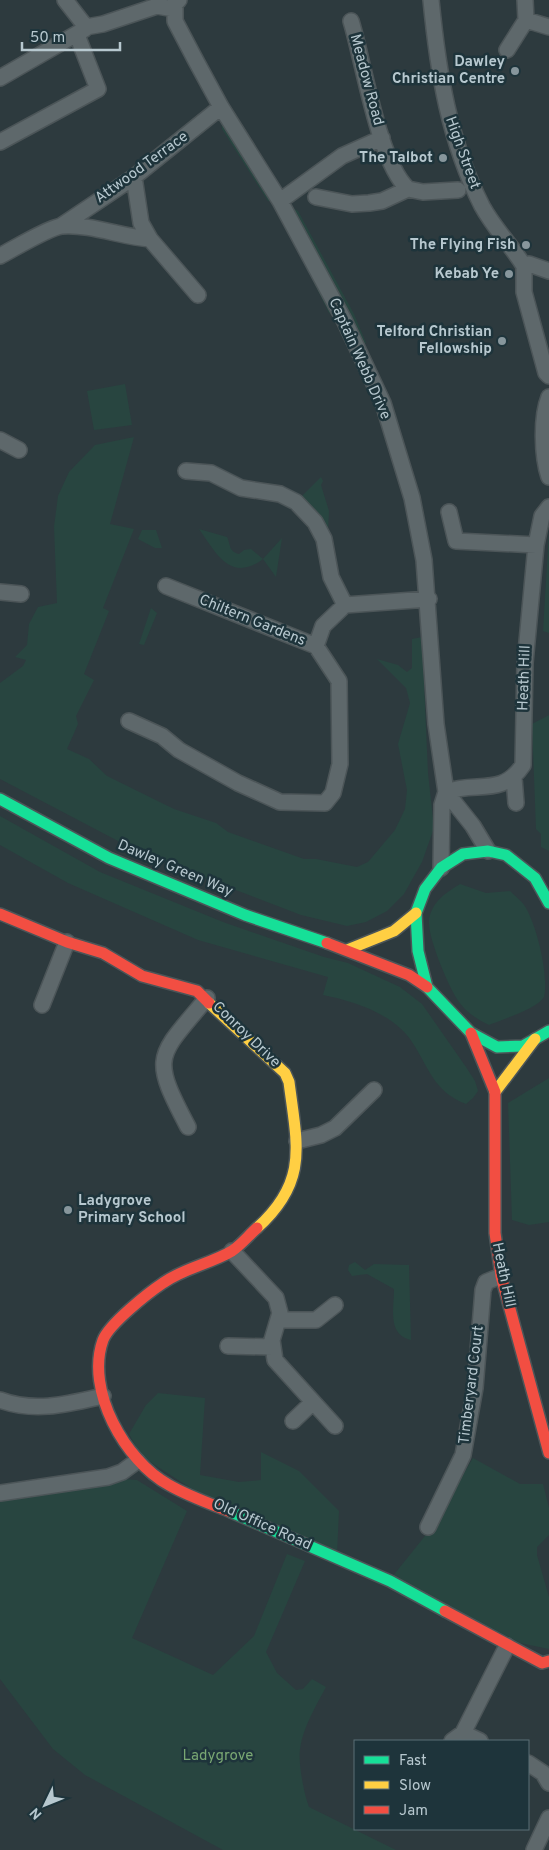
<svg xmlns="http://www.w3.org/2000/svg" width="549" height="1850" viewBox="0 0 549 1850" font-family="Overpass,sans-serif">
  <rect width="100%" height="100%" fill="#2d3a3e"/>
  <path fill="#284540" d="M221,107L280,200L298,211L354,314L366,343L357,349L344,320L329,313L308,271L316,266L280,201H268L222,129Z
    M125,384L132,425L94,430L87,391Z
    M134,437L110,524L134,529L103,608L109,611L84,674L94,680L76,716L78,724L67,749L89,759L107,776L174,809L216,823L228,832L304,859H316L357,867L368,862L395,830L405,809L407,790L398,744L410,703L406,688L377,659L398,665L407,672L412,668V639L422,637L428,773L434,828L422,862L404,894L387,911L366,922L347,926L301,915L202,877L118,841L0,779V683L23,666L26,660L15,657L27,645L29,624L38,607L57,603L54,527L58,496L69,472L95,445Z
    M321,477L323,481L321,485L329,511L328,531L296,502Z
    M199,529L227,537C231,545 228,551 239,554L244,550L251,549L263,559L282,538L276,577L263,559C230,584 215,551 199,529Z
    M142,530H156L162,548H155L138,539Z
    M549,531V633L543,631Z
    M151,608L157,613L144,645L139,644Z
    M549,715V851L541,847V834L536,829L532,724Z
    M0,816L100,872L223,922L324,957L348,963L400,987L422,1004L466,1067L475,1081L478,1091L473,1098L466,1104C432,1091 429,1066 410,1039C391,1013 353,1001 323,995L328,977L198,940L68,883L0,845Z
    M460,884L486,893L510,891C515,896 523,902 526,908C537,927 549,976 544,997C537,1009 503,1019 489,1025C478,1020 466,1012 459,1002C449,988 427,936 429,920C432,901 446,893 460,884Z
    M549,1078V1222L529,1225L512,1220L508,1103Z
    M355,1262L365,1270L374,1264L409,1265L411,1340C387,1334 394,1309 394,1289L367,1274L352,1276L348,1270L349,1265Z
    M158,1393L205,1398L200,1475L239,1482L261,1480V1452L299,1471L339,1511L337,1554L203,1496L141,1456L129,1434L146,1405Z
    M473,1458L520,1484H543L549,1508V1535L537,1547V1555L549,1597V1649L520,1643L392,1577L429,1531Z
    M121,1479L137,1480L187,1511L132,1638L213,1675L254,1636L287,1554L305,1561L266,1652L277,1673L296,1690L303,1689L312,1679L326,1687C316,1706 303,1727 300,1749C298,1763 304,1794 309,1807L396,1850H223L85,1775L53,1749L0,1679V1498Z"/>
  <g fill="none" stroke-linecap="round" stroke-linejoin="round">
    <defs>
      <path id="street" d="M65,0L86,27L103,24L157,6L174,9
        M179,0L175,4V21L196,61L221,107L280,201L344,320L383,403L412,498L424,560L436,724L446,792L442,805L441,868
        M431,0C438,72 449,141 482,206C494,228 511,245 524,266
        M526,20L549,27
        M351,21C364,63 378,161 408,189
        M507,50L526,20L525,0
        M0,78L85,29
        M0,142L98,89L77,35
        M134,177L141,223L150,239
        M316,197L352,204L369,203L382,201L408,189L423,192L458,190
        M280,201L342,156L382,138
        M61,226L134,177L221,107
        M0,256C13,249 50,227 62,226C92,224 121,237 150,239L198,295
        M524,266V292L546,373L549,376
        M524,266L529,264L549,271
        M549,397C541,417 542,456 549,477
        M0,440L19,450
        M186,471L211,473L241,488L280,494L296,502L315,522L324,539L331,577L345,605
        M449,512L456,541L536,545
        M0,592L21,594
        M316,646L323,626L345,605L429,599
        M129,721L162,736L179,750L238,783L280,802L325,803L333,793L340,764L339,681L316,646L166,586
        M514,778L516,803
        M446,792C476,780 501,798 523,765L525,663L536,545L542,516L549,507
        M446,792L473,826L488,851
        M42,1005L67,942
        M188,1127C150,1055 157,1058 207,998
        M297,1141L321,1135L335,1128L374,1090
        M232,1251L276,1298L280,1313L272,1340L275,1360L335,1426
        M278,1320H316L335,1305
        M228,1346L272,1347
        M0,1400C35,1413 68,1404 103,1396
        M293,1421L313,1402
        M0,1493L108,1477L122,1472L137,1461
        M428,1527L463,1455L475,1388L483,1290L486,1282L501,1276
        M463,1733L480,1741
        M452,1741L463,1733L507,1646
        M528,1763L543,1773L549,1783
        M534,1850L549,1818"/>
      <path id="fast" d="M0,799L109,858L245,915L327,943
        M549,903L535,878L506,855L488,851L463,854L441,868L425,889L416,913L418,951L427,987L471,1033L497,1047L523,1046L549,1031
        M231,1512L390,1581L445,1611"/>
      <path id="slow" d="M347,950L394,931L416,913
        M209,1003L285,1073L289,1082C297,1145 309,1181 257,1228
        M495,1092L535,1039"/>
      <path id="jam" d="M0,914L67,942L103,953L142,976L197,991L209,1003
        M327,943L409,975L427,987
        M471,1033L495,1092V1233L501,1276L549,1453
        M231,1512C211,1504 188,1496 169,1485C125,1461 85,1390 103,1340C109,1324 148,1293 163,1283C184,1268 210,1264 232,1251C241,1245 249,1235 257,1228
        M445,1611L542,1663L549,1661"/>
    </defs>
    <use href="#street" stroke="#4c5558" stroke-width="18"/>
    <use href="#fast" stroke="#4c5558" stroke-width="14"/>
    <use href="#slow" stroke="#4c5558" stroke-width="14"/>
    <use href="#jam" stroke="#4c5558" stroke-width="14"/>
    <use href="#street" stroke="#5e686b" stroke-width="15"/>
    <use href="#fast" stroke="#16e098" stroke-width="11"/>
    <use href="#slow" stroke="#ffcf43" stroke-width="11"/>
    <use href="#jam" stroke="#f24e42" stroke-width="11"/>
  </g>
  <g fill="#87969c" stroke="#1e343b" stroke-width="2">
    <circle cx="515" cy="71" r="5"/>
    <circle cx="443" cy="158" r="5"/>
    <circle cx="526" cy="245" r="5"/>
    <circle cx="509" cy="274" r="5"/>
    <circle cx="502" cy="341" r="5"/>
    <circle cx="68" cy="1210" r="5"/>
  </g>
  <g text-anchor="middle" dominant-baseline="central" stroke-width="5" stroke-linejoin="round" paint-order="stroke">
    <g font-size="15" font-weight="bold" fill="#b7c8cf" stroke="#1e343b" text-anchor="end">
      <text x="505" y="62">Dawley<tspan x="505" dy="17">Christian Centre</tspan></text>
      <text x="433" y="158">The Talbot</text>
      <text x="516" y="245">The Flying Fish</text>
      <text x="499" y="274">Kebab Ye</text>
      <text x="492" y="332">Telford Christian<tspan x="492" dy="17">Fellowship</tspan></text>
      <text x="78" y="1201" text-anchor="start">Ladygrove<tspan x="78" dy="17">Primary School</tspan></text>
    </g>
    <g font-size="15" fill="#b7c8cf" stroke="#1e343b">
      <text transform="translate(366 80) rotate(75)">Meadow Road</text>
      <text transform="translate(462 153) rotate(70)">High Street</text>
      <text transform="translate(142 168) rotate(-36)">Attwood Terrace</text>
      <text transform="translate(359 359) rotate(66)">Captain Webb Drive</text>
      <text transform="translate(252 621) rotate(22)">Chiltern Gardens</text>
      <text transform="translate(525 678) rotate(-88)">Heath Hill</text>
      <text transform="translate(175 869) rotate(23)">Dawley Green Way</text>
      <text transform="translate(246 1035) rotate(44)">Conroy Drive</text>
      <text transform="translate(503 1275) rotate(78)">Heath Hill</text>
      <text transform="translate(472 1385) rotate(-83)">Timberyard Court</text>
      <text transform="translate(262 1525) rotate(24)">Old Office Road</text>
    </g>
    <g font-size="15" fill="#79a773" stroke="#1e343b">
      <text x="218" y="1756">Ladygrove</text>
    </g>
  </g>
  <rect x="354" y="1740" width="175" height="90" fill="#1e343b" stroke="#5b6f76"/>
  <rect x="364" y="1756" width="25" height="8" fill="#16e098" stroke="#5b6f76"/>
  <text x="399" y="1765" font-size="15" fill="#b7c8cf">Fast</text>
  <rect x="364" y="1781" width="25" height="8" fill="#ffcf43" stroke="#5b6f76"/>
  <text x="399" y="1790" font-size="15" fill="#b7c8cf">Slow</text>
  <rect x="364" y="1806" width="25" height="8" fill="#f24e42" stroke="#5b6f76"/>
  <text x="399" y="1815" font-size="15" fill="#b7c8cf">Jam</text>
  <g transform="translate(45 1805) rotate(227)" stroke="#1e343b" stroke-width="4" paint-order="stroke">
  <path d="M0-4L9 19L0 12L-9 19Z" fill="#b7c8cf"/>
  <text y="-8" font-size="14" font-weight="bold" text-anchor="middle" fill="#b7c8cf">N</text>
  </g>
  <path d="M22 42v8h98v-8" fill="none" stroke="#b7c8cf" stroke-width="2.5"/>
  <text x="30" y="42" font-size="15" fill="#b7c8cf" stroke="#1e343b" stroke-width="4" paint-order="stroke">50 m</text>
</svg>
